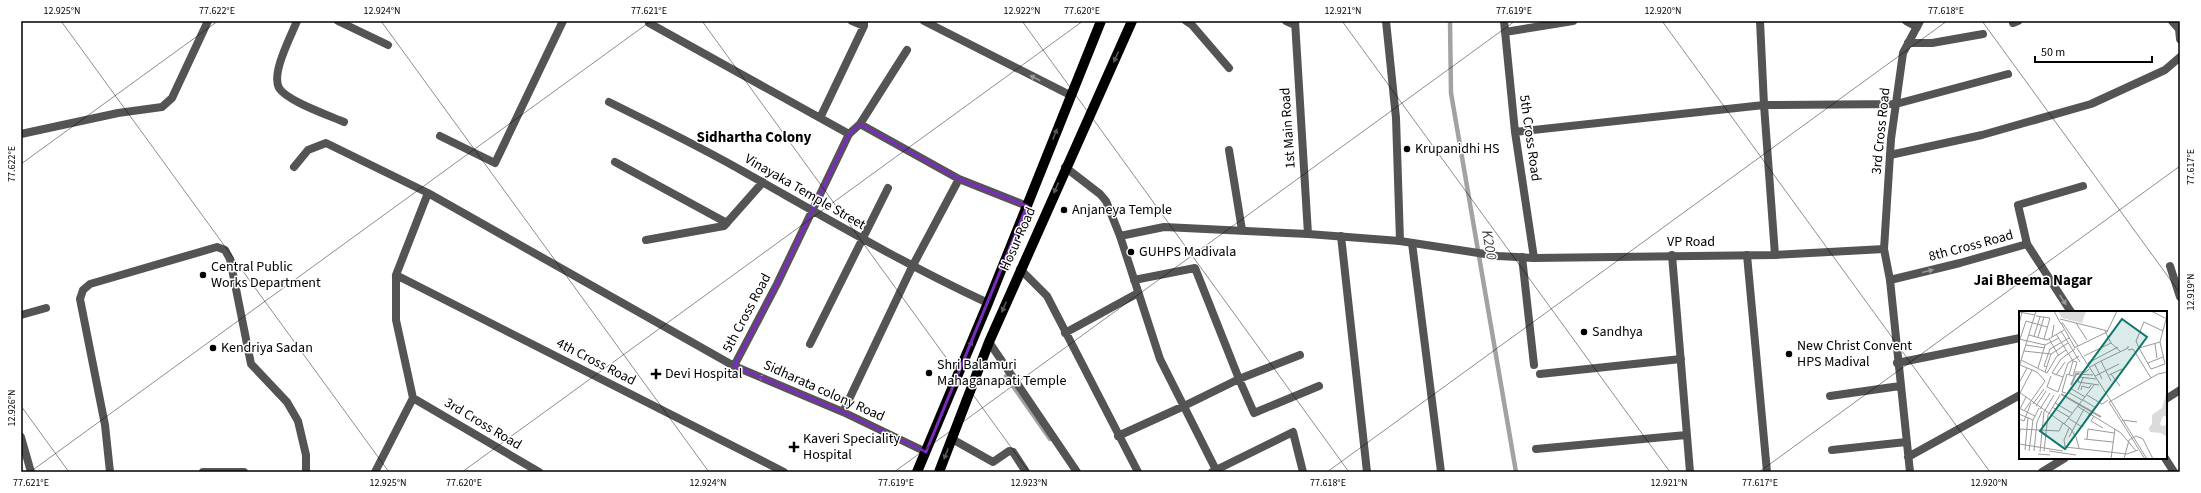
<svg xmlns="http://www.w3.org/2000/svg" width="2201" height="493" viewBox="0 0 2201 493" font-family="'Source Sans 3',sans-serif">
  <rect width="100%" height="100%" fill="#fff"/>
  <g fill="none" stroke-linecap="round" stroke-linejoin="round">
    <path stroke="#a2a2a2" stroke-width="4.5" d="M1450,21L1451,93L1516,472
      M1006,376L1050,439"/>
    <path stroke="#545454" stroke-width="8" d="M924,21L1070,95
      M440,136L495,163L563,21
      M2027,244L2018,205L2083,186
      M1522,257L1534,365
      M21,315L46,308
      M21,437L31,472
      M110,472L105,425L80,299L83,290L90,284L217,247L225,250L230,259L251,364L287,402L298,421L306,455V472
      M203,472H244"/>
    <path stroke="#545454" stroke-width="8" d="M297,21C291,36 271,73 279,88C287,101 328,115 344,122
      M338,21L388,45
      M852,21L864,26
      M1186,21L1192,25L1229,68
      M1286,21L1295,25
      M1295,21L1308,234
      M1386,21L1396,118L1400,241
      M1504,21L1515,132L1534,258
      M1760,21L1764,105L1775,255
      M1906,21L1917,27
      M2172,21L2179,29L2180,39
      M649,23L849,134
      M2013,23L2018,21
      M1505,32L1573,21
      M1908,43H1932L1983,34
      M609,102C655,125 701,147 746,173C826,218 904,264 988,303
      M820,118L864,26V21
      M860,124L959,179L1027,206
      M1515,132L1764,105L1896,104L2008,74
      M21,134L118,113L162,107L172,98L208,21
      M1229,150L1242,230
      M1890,155L1982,135L2091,104L2165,70L2180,57
      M615,162L727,223
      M294,167L308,150L326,143L428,193L734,366L777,284L849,134L860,124L907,50
      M1120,236L1160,359L1216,470L1212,472
      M1341,236L1367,472
      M646,240L724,226L763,182
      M1412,243L1441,472
      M1672,255L1690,472
      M1747,255L1767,472
      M2170,266L2180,297
      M1020,269L1047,296L1138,472
      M396,275L784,472
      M1134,280L1195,268L1239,379L1300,355
      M1890,280L1910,472
      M1065,333L1138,293
      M989,342L1077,472
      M810,344L888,188
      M1897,363L2020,338
      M734,366L843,412L926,452
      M1540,374L1681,359
      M1830,396L1900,386
      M413,398L396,320V275L428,193
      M413,398L539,472
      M2166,399L2180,390
      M843,412L912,267L959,179
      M1118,436L1184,406L1239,379L1254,413L1319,386
      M952,439L993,462L1009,451L1013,452L1026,472
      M1536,449L1686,435
      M1832,450L1906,442
      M1908,457L2020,395
      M1216,470L1293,432L1303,472
      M375,472L413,398
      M2042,472L2065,458"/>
    <path stroke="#545454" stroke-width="8" d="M1920,21L1903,53L1891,139L1884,249L1890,280L1960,263L2027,244L2071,312
      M1065,167L1100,194L1106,201L1120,236L1164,227L1308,234L1400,241L1498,256L1534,258L1775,255L1884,249
      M2165,458L2174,472"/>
    <path stroke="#000" stroke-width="10" d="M917,472L988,303L1101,21
      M939,472L989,342L1132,21"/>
  </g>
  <defs><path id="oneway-solid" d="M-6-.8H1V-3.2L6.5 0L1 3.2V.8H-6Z"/></defs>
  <g fill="#595959">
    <use href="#oneway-solid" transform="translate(1116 57) rotate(114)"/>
    <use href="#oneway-solid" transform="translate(1055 134) rotate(-69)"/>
    <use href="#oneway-solid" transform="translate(1056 188) rotate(114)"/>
    <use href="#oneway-solid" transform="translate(1004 307) rotate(114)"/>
    <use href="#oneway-solid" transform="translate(970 346) rotate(-67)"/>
    <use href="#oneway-solid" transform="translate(946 454) rotate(111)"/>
  </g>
  <g fill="#989898">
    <use href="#oneway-solid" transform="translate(1035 78) rotate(-153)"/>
    <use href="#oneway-solid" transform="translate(1928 271) rotate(-14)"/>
    <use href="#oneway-solid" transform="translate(2063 300) rotate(57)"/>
    <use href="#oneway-solid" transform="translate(763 378) rotate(-157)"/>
  </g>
  <path fill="none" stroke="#7b2cbf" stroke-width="3" stroke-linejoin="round" d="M860,124L959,179L1027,206L926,452L843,412L734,366L777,284L849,134Z"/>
  <path fill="none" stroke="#000" stroke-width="1" stroke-opacity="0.45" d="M61,21L389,472M381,21L709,472M702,21L1029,472M1022,21L1349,472M1342,21L1670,472M1662,21L1990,472M1982,21L2180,293M21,164L218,21M21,406L69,472M30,472L651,21M462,472L1083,21M894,472L1515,21M1327,472L1947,21M1759,472L2180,166"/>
  <g fill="#000" stroke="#fff" stroke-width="1.5">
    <circle cx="1407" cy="149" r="4"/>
    <circle cx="1064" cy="210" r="4"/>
    <circle cx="1131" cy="252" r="4"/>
    <circle cx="203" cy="275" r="4"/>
    <circle cx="1584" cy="332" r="4"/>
    <circle cx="213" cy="348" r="4"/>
    <circle cx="1789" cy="354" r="4"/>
    <circle cx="929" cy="373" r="4"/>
    <path d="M654 368h4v4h4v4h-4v4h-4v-4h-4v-4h4z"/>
    <path d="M792 441h4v4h4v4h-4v4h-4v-4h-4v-4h4z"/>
  </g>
  <g text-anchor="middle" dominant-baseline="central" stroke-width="3" stroke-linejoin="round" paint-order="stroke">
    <g font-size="14" fill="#000" stroke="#fff">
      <text transform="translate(1288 128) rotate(-94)">1st Main Road</text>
      <text transform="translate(1881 131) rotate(-84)">3rd Cross Road</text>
      <text transform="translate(1530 138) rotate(82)">5th Cross Road</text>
      <text transform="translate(805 192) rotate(30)">Vinayaka Temple Street</text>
      <text transform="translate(1018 239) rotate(-66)">Hosur Road</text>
      <text x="1691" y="242">VP Road</text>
      <text transform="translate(1971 246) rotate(-15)">8th Cross Road</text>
      <text transform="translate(747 313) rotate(-62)">5th Cross Road</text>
      <text transform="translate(596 362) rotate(27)">4th Cross Road</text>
      <text transform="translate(824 391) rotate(24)">Sidharata colony Road</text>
      <text transform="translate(483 424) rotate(31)">3rd Cross Road</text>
    </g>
    <g font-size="14" fill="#000" stroke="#fff" text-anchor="start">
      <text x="1415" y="149">Krupanidhi HS</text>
      <text x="1072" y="210">Anjaneya Temple</text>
      <text x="1139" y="252">GUHPS Madivala</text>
      <text x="211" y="267">Central Public<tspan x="211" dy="16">Works Department</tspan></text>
      <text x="1592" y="332">Sandhya</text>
      <text x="1797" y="346">New Christ Convent<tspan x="1797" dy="16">HPS Madival</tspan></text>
      <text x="221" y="348">Kendriya Sadan</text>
      <text x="937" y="365">Shri Balamuri<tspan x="937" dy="16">Mahaganapati Temple</tspan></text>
      <text x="665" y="374">Devi Hospital</text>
      <text x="803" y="439">Kaveri Speciality<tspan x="803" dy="16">Hospital</tspan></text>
    </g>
    <g font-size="15" font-weight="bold" fill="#000" stroke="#fff">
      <text x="754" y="137">Sidhartha Colony</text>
      <text x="2033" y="280">Jai Bheema Nagar</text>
    </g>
    <g font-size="15" font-style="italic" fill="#434343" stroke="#fff">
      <text transform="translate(1489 245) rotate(80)">K200</text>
    </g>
  </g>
  <g transform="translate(2019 311)">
    <rect width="148" height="148" fill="#fff"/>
    <path d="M39,0H67L63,12L43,7ZM148,80V106L144,105L141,113L143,115L148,114V126L142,122L131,121L130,117L133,113V104L143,97Z" fill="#dbdbdb"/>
    <path fill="none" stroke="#a2a2a2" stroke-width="2" d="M52,74L57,63H60M42,83L82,106"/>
    <path fill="none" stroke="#999" stroke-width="1" d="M35,0L42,13M132,0L148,8M0,1L16,4M17,5L31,7M41,8L89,20M43,11L59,35M42,12L56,37M57,12L68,29M0,13L3,1M42,20L61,51M86,20L92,32M37,23L54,50L58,51L54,65L48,63L43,81L47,82M10,24L28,29L45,19M15,25L21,6M19,26L25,6M33,26L35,14M0,28L26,34M25,28L31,7M30,28L40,45M0,31L7,10L28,16M141,31L146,53L132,58L120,37L141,31L147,8M92,32L102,41M136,33L138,47M7,34L26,37M26,34L40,27M55,37L88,21L98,0M58,37L92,90L139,63L148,61M120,37L117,30L125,11L144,20M109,39L114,38L132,67M5,40L32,43L49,32M65,45L92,32M2,49L28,62L38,45L47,39M49,52L60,45M69,52L99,36M129,52L144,46M1,54L18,61L26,70L5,100M76,54L83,68M0,56L17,0M28,56L25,55L31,38L50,27M71,56L82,50M19,57L26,34M26,61L32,43M55,61H67L70,58M60,63L74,64M92,63L101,75M37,64L46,51M50,64L54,50M90,64L103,58M32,65L28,76L39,81L49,52M76,65L100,53M44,66L33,62L42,48L56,38M77,68L60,66L59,71L80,74M92,70L82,50L109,37V35M0,72L8,57M51,77L66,86M59,79L64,67M62,79L63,75L70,77L72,74M0,81L51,117L57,126L60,137M49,81L63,89M1,82L13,59M68,84L83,93L89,89M64,89L77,97L78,94M36,92L53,102M14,93L25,78M17,95L27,80M58,95L102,122L117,140M33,96L50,106M0,97L16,105M1,98L7,86M21,98L31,82M0,103L14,109M29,104L41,84M75,105L72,110L84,117M49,107L63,116L71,102M0,108L5,110L12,92M103,109L118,111M45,113L75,74M50,117L45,129L46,136L108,143L119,139M0,118L40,120L44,112M50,126L65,98M65,128L94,131M68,128L69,118L95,122M0,131L1,118M0,133L44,140M6,139L9,106M10,140L14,109L20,97M15,140L18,111L23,100M25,140L29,104M30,140L57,144M21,141L25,101L35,84M19,143L31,144M92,148L96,118M105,148L110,129L117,125L124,128L134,148M126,148L90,91L92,90L128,148"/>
    <path fill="#0f766e" fill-opacity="0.15" stroke="#0f766e" stroke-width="2" d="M103,8L128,26L46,138L21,120Z"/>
    <rect width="148" height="148" fill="none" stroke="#000" stroke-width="2"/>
  </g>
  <rect width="2201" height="493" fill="none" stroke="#ffffff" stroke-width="44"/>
  <path d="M2035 56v6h117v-6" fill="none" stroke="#000000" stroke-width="2"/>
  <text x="2041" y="56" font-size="12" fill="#000000" stroke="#ffffff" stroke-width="3" paint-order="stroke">50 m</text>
  <rect x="22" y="22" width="2157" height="449" fill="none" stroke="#000" stroke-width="1.5"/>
  <g font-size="10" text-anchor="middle" fill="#000">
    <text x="62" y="14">12.925°N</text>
    <text x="217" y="14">77.622°E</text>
    <text x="382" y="14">12.924°N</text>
    <text x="649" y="14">77.621°E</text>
    <text x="1022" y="14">12.922°N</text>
    <text x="1082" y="14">77.620°E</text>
    <text x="1343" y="14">12.921°N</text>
    <text x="1514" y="14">77.619°E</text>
    <text x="1663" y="14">12.920°N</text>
    <text x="1946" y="14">77.618°E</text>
    <text transform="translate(11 164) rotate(-90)" y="4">77.622°E</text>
    <text transform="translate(2190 167) rotate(-90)" y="4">77.617°E</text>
    <text transform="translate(2190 292) rotate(-90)" y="4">12.919°N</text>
    <text transform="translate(11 408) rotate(-90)" y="4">12.926°N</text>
    <text x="31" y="486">77.621°E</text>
    <text x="388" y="486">12.925°N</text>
    <text x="464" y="486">77.620°E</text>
    <text x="708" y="486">12.924°N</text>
    <text x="896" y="486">77.619°E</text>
    <text x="1029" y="486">12.923°N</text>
    <text x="1328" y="486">77.618°E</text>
    <text x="1669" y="486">12.921°N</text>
    <text x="1760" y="486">77.617°E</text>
    <text x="1989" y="486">12.920°N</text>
  </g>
</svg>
